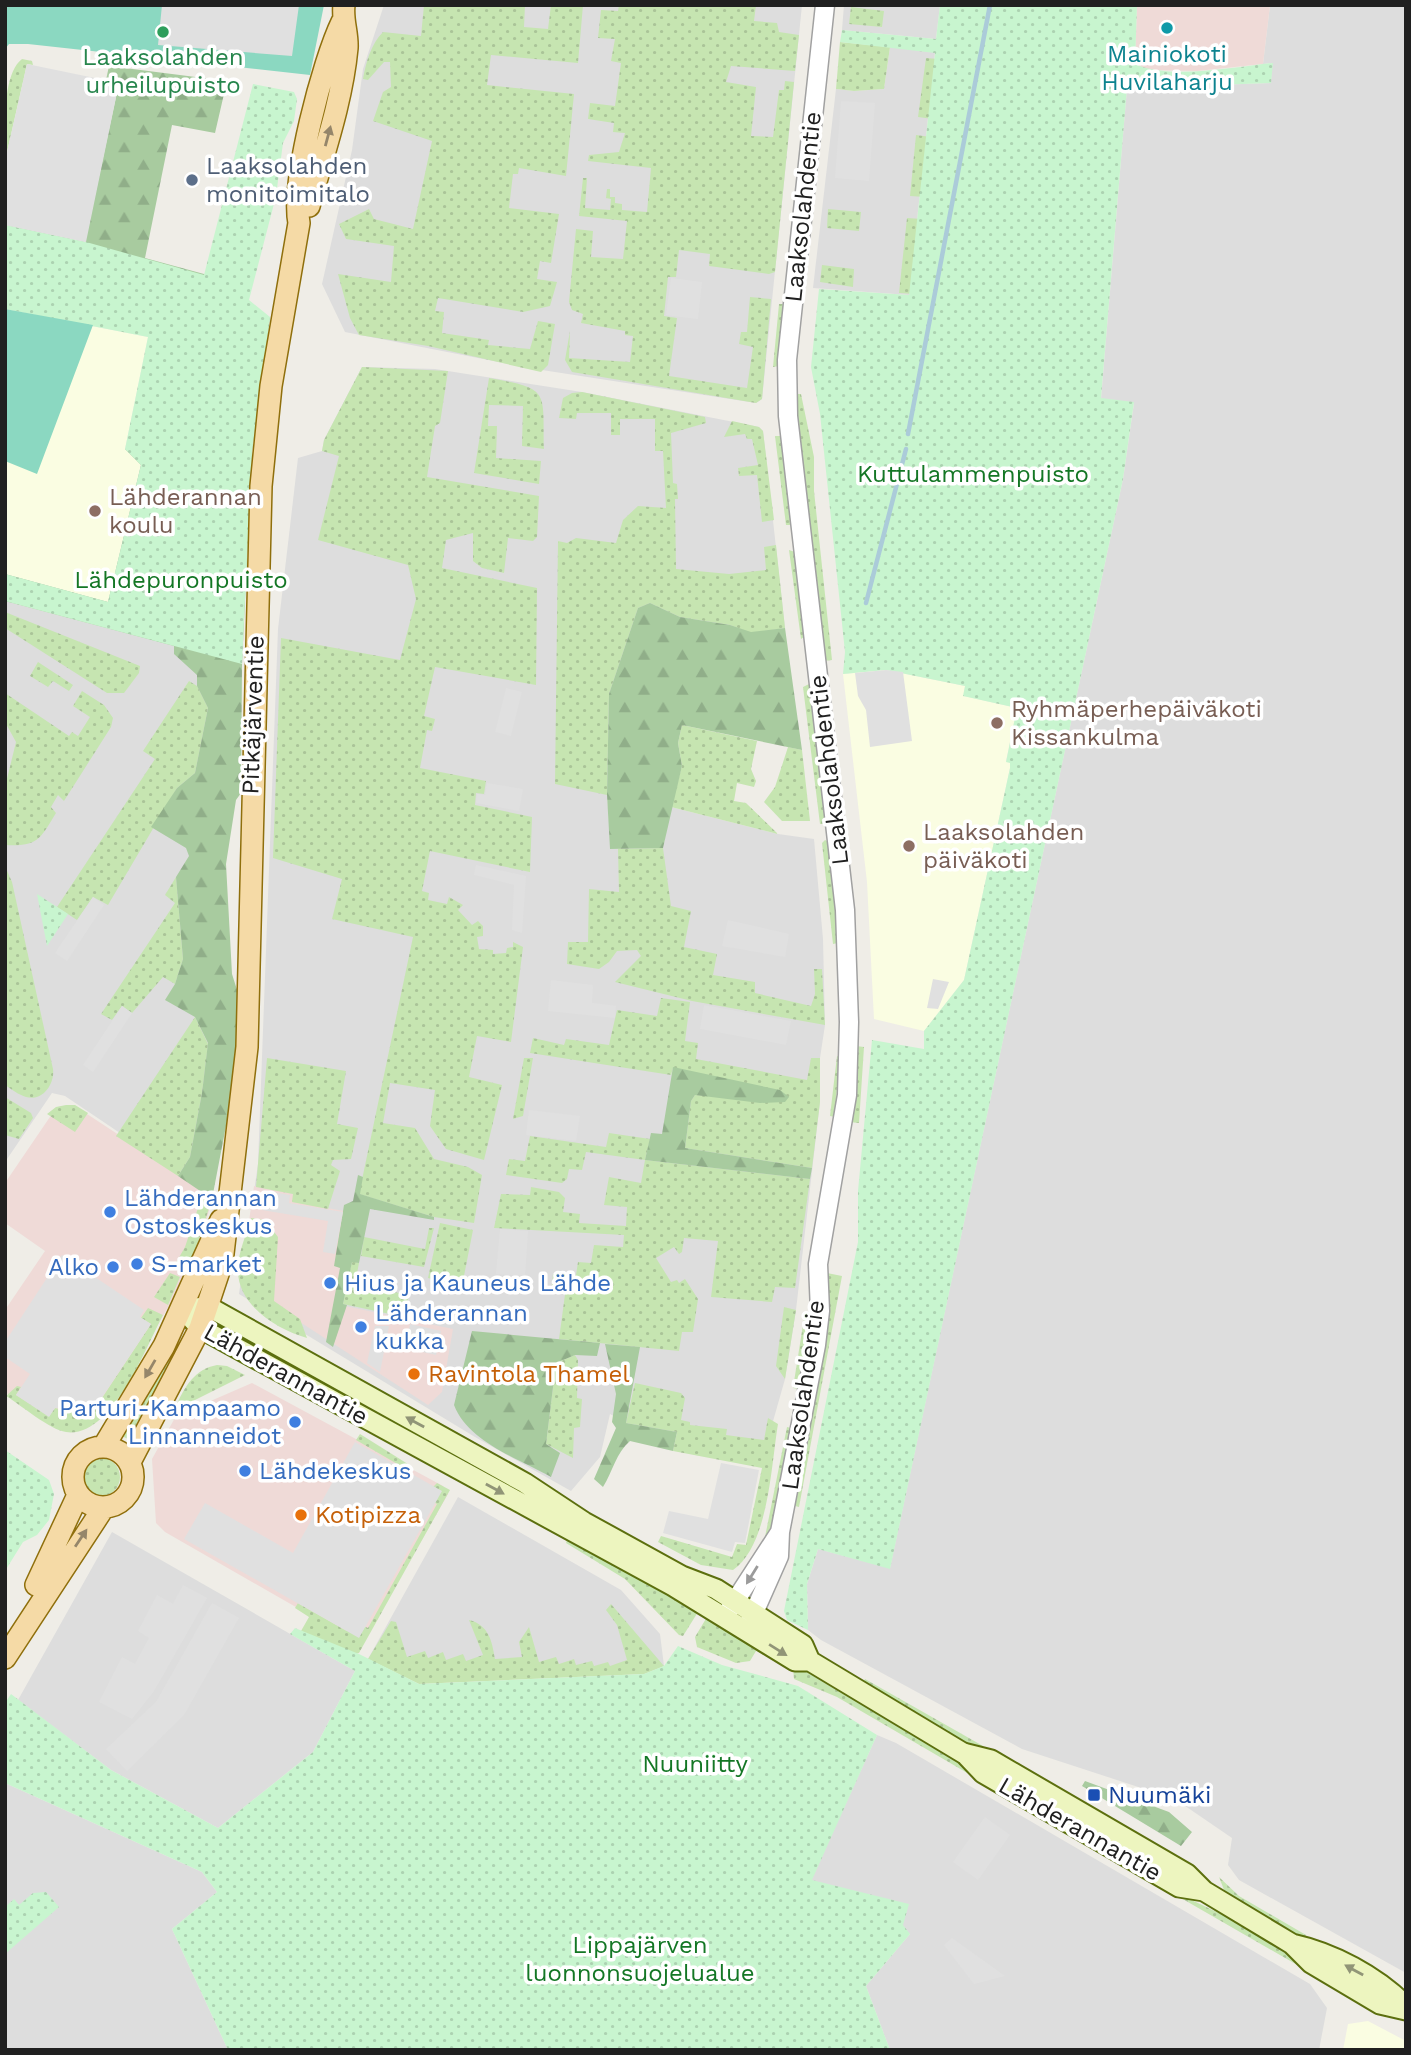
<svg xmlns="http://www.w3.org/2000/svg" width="1411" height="2055" viewBox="0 0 1411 2055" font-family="'Work Sans',sans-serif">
  <defs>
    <pattern id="grass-dots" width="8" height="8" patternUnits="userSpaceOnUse" patternTransform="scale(1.75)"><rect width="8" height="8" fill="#c6e5b1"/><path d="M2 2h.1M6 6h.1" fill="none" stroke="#aac498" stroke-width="1.8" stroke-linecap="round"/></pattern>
    <pattern id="forest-firs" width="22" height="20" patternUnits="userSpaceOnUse" patternTransform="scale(1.75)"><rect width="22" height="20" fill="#a8cb9f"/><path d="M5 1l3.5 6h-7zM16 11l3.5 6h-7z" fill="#90ae89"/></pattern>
    <pattern id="park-dots" width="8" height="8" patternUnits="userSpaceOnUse" patternTransform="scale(1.75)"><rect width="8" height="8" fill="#c8f5cf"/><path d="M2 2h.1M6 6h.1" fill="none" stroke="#acd2b1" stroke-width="1.8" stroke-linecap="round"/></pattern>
  </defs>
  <rect width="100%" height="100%" fill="#efede7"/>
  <path fill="#ddd" d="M384,5H802L762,399L756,403L529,368L345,332L322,284L352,150L363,69Z
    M844,5H940L936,39L842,30Z
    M1270,5H1406V1973L1239,1880L1228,1865L1232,1838L1175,1799L1022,1749L821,1640L808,1630L807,1584L818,1549L890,1568L1123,479L1134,403L1101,399L1127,88L1271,83L1272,63L1263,64Z
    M890,47L935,52L909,295L813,288L836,89L854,91L884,89Z
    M362,367L435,369L582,392L759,427L763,431L785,628L751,633L607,795L611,849L663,848L671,807L778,834L814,839L823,939L825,1025L820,1058V1102L796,1310L785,1379L764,1453L626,1423L610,1414L600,1457L571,1491L475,1437L239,1294L258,1164L278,629L298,458L322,451L324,440Z
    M5,601L242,664L222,853L209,1193L65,1096L52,1093L5,1162Z
    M458,1497L621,1590L660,1634L664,1666L644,1674L368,1659Z
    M112,1532L355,1671L313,1752L218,1828L111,1770L18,1700Z
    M877,1735L896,1743L1310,1984L1327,2008L1319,2050H890L866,1986L910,1934L811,1880Z
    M5,1783L202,1872L217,1892L172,1929L228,2050H5Z"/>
  <path fill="#efdad7" d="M1137,5H1270L1263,64L1197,71L1147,70L1135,64Z
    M81,1110L213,1197L191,1274L172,1300L138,1360L78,1430L58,1429L5,1392V1310L45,1251L5,1223V1183L54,1111Z
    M254,1186L293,1194V1202L344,1211L342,1266L336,1304L453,1329L442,1392L428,1405L246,1287L243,1264Z
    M252,1383L443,1486L448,1494L362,1645L165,1532L156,1523L152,1459L176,1416Z"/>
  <path fill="#fafde2" d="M5,309L148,337L125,449L141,464L108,602L5,574Z
    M886,670L965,686L964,696L1017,708L1006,761L1010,763V768L964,980L924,1031L874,1019L867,882L843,674Z
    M1368,2021L1406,2041V2050H1343L1348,2024Z"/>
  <path fill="url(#grass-dots)" d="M424,5H525L524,27L548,29L551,5H583L578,63L491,55L487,85L574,94L566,176L519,168L518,174H513L509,208L559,214L551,263L540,261L537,279L557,282L550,306L523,312L438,298L435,311L444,312L442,333L489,340L488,345L530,349L538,321L555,324L548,365L541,372L428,346L359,335L350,318L338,274L391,282L394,246L346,239L339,224L369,209L374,219L413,229L432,141L373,121L383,92L391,87L390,62H384L368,80L363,79C366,62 371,44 383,32L421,36Z
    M619,5H756L754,21L777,23L779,32L799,35L795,71L731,66L726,82L756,87L751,136L773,137L779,90H784L785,81L794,82L775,272L769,274L709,266L710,254L679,250L676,277H668L664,316L677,318L669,376L747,388L753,347L739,344L741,332H747L750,297L771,299L762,399L756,403L572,372L565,360L570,331L569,358L630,362L633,336L625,335V331L581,323L583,314L572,310L569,302L576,229L593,231L591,257L623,259L627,221L579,216L583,178H587L585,208L610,210L611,199L606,198L607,189H610V197H615V203L622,204V210L647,212L651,168L588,161L589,155L619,152L625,133L613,132L614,123L588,119L590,103L615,106L621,63L611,61L615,39L598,38L601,10L618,11Z
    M851,7L884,11L882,27L849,24Z
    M840,42L890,47L884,89L854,91L836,89Z
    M926,58L939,59L933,119L918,117Z
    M22,59L32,61L33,65L27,64L5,161C5,135 1,75 22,59Z
    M916,135L931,137L925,197L910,196Z
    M828,209L861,212L859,231L827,228Z
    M907,218L922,219L914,294L899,293Z
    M822,265L854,269L853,287L820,282Z
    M779,304H785L779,366L773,367Z
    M362,367L448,371L440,423L435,426L427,477L539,496L537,537L533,541L508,538L504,573L482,568L473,561V533L446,540L442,568L537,588L536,685L435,667L424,716L435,719L432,731L427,730L420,768L486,781L484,794L476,793L475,805L532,817L530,872L430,851L422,891L429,893L428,900L447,904L449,897L463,905L458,910L472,925L478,921L483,926V936L477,937L479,949L493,950V954L506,953L507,948L513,947V942L523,947L511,1042L477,1036L469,1077L502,1085L484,1160L446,1149L430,1126L435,1090L390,1083L383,1123L415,1128L434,1159L468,1167L482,1175L474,1223L434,1217L359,1194L413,937L332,919L342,879L273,858L281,638L400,660L416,599L408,565L318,540L339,456L322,451L324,440Z
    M489,378C550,389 543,390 544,449L522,446L523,406L489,405L488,426H497L496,458L541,461L539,484L474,473Z
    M582,392L705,417L706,423L671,433L673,483L677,484L678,499H675L676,569L729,574L766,570L764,547L776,545L785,628L751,633L730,625L680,617L650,603L638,608L609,694L607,795L555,784L558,541L567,543L576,538L616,543L623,520L638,506L666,508L663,451H655V419H620V435H611V413H577L576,419L559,418L563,398L572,393Z
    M795,394H801L814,457V491L832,660L824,661Z
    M732,421L759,427L763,431L774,520L762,522L757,475L739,476L738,468L758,465L752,439H747L745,434L724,437Z
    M775,436H781L783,443L792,525H786Z
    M789,550L795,552L804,637L801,639Z
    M5,612L140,666L139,673L124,693H107L5,628Z
    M38,662L73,685L69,691L53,681L48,687L30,676Z
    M189,681L197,686L208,708L195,773L177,788L108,905L93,897L77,920L57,907L155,759L143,751Z
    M809,684L826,824H820L803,687Z
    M82,691L104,705L113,718L111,727L64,801L58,795L51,807L56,813C40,839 38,847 5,845V787L16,742L5,722V693L69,736L72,732L78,736L90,717L73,706Z
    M682,725L757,741L751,769L756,781L754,787L737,783L734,801L746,803L778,834L671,807L682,766L678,743Z
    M788,747L802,750L810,821H782L764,802L775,787Z
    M825,840L829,842L838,943L833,944L822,843Z
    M663,848L671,906L691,911L684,947L717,954L713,975L755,982V993L811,1006L815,994L814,969H822L825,1025L692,1001L615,982L641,956L637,950L617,951L609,962L599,969L567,964L568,942H588L589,889L619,892L618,849Z
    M5,866L12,882L53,1069C55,1083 43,1102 26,1097C19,1095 11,1089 5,1085Z
    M176,877L183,959L175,984L163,977L132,1013L122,1006L112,1020L101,1014L175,903L165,895Z
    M661,998L690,1002L685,1041L698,1043L696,1059L807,1080L811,1058H820V1102L812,1168L685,1148L691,1101L695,1095L712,1096L673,1068L671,1075L530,1053L533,1038L564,1045L566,1039L609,1045L617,1010L657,1016Z
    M195,1017L208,1044L202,1093L190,1157L178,1176L116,1136Z
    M856,1046L864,1047L859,1123L849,1122Z
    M837,1056L839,1057L835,1117L830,1116Z
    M267,1058L346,1071L337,1124L358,1128L351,1159L333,1160L331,1165L340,1171L328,1209L292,1202L293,1194L256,1187Z
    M524,1058H533L523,1116L513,1119Z
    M5,1097L31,1113L33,1118L19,1139L5,1135Z
    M66,1105H75L88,1113L75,1132L47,1114L56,1107Z
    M609,1133L650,1139L645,1160L810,1179L795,1288L775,1287L772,1302L711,1297L718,1241L684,1238L682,1252L679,1254L674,1247L656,1258L671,1282L677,1280L679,1283L685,1279L698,1299L693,1332H682L679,1351L559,1339L566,1287L552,1285L553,1274L576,1275L578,1262L591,1263L594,1245L623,1247L624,1235L494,1228L501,1194L530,1195L531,1187L559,1192L565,1198L563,1212L580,1214L579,1223L626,1226L627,1207L604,1205L609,1177L641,1183L645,1160L586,1152L582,1170L569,1169L567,1179L562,1183L506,1175L509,1159L525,1161L530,1136L606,1147Z
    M203,1193L212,1199L188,1274L173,1268L185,1247Z
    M251,1218L265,1220L278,1237L274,1301L300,1319L307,1338C277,1330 238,1305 238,1271C237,1254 247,1234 251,1218Z
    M440,1223L473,1230L462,1286L428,1278Z
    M429,1228H434L424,1267L361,1256L364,1237L425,1249Z
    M352,1261L359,1263L355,1284L409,1295L404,1317L343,1304Z
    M170,1273L180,1277L168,1305L154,1297Z
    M827,1273L842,1276L799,1507L795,1506L816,1393Z
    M784,1307L796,1310L785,1379L776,1366Z
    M148,1308L163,1315C145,1349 111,1439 66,1432C50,1430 21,1405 6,1396L17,1386L21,1387L16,1395L49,1416L55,1408L68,1411L82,1407L92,1413L151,1324L141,1318Z
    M805,1312L811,1313L799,1389L793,1388Z
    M166,1353L173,1358L128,1439L118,1434Z
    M575,1355L578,1360L577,1398L582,1399L580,1427L574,1428L573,1458L546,1444L556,1363Z
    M217,1365L227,1366L245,1375L187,1404L176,1406C185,1386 195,1369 217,1365Z
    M635,1383L681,1393L685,1398L681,1420L690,1422V1425L727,1429L726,1435L764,1440L768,1418L778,1424C771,1465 769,1545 733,1570L701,1565L658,1542L661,1536L732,1557L737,1544L746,1545L762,1468L673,1451L677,1432L626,1423Z
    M787,1427L791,1428L775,1520L768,1538L765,1537Z
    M360,1434L411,1466L410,1475L396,1472L399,1465L356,1440Z
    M82 1477a19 19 0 1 1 38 0a19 19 0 1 1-38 0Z
    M437,1483L450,1490L359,1653L350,1655L301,1631L309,1617L295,1608L298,1603L347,1631L357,1623L368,1628L437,1504L424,1496Z
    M568,1537L698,1612L683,1636L679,1635L625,1579L566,1543Z
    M611,1604L664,1666L644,1674L419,1684L368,1659L391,1621L396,1622L407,1657L425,1651L428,1658L443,1652L446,1660L463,1654L466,1661L483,1655L469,1620C489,1625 492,1641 495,1659L522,1657L519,1642L529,1627L539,1662L556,1657L559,1664L574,1659L576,1665L592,1661L594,1666L608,1662L610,1666L627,1660L617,1625L606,1610Z
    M707,1617L766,1651L764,1655L756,1651L750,1661L736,1663L697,1647L695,1637Z
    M796,1666L986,1777L981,1781L837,1697L794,1679L793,1667Z
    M865,1679L983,1746L981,1750L940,1730L863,1684Z
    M1219,1877L1239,1896L1306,1935L1304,1938L1226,1895Z
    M1175,1892L1227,1917L1307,1966L1306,1970L1174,1894Z"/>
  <path fill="url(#forest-firs)" d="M109,66L227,81L215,133L172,125L145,258L204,274L250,294L5,225L85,242L119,83L106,80Z
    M270,317L252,451L242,664L241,793L236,800L226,864L232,974L238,993L237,1049L230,1105L212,1199L178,1176L190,1157L202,1093L208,1043L195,1017L165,1000L175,984L183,959L176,877L189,856L186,848L151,827L177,788L195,773L208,708L197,686V675L174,654V646L5,601V574L108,602L141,465L125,449Z
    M650,603L680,617L730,625L751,632L785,628L802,750L682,725L678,743L682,766L663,848L610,849L607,795L609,694L638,608Z
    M673,1067L780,1090L789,1097L785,1102L760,1103L695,1095L691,1101L685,1148L812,1168L810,1179L645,1160L651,1133L662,1134Z
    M358,1175L363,1177L360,1194L434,1217V1220L370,1209L359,1263L352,1262L343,1304L347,1305L333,1347L326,1342L340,1268L334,1266L344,1205L353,1201Z
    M472,1331L600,1343L597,1356L575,1355L556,1363L546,1444L560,1453L551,1477C519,1459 468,1442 454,1405Z
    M605,1344L640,1347L626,1423L677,1432L673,1451L630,1441C616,1453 613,1471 603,1487L594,1479L616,1428L612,1422L616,1394Z
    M1085,1781L1169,1812L1192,1832L1181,1846L1082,1786Z"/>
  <path fill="url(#park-dots)" d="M940,5H1137L1135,64C1170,80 1234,67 1273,63L1271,83L1127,88L1101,398L1134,402L1123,479L890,1569L818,1549L807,1584L808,1630L787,1620L784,1611L858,1242V1191L872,1040L924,1049V1031L964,980L1010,768V763L1006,762L1017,708L963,696L965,686L886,670L843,674L845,652L820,414L811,367L819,289L909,295L935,53L840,42L842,30L936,39Z
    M253,84L294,92L297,99L294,121L283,143L276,196L249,300L270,317L252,451L242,664L5,601V574L108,602L141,465L125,449L148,337L5,309V225L86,242L204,275Z
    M37,894L68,914L47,946Z
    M5,1450L49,1480L54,1494L49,1520L37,1535L23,1542L5,1571Z
    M295,1628L359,1654L419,1684L644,1674L664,1666L678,1646L722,1665L798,1686L877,1735L812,1880L909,1904L903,1925L910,1934L866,1986L890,2050H228L172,1929L217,1892L202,1872L5,1783V1703L11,1694L111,1770L218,1828L313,1752L355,1671L290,1634Z
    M46,1892L59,1907L5,1954V1907L14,1899L19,1905L33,1893Z"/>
  <path fill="#8bd8c1" d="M5,5H324L310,75L28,44H9L5,49Z
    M5,309L93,325L37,474L5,461Z"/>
  <path fill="#e0e0e0" d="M162,5H299L292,56L158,45Z
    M27,64L119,83L86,242L5,225V161Z
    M841,101L875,103L869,181L835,178Z
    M671,278L702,282L698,319L666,315Z
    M886,670L903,672L912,741L870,747L866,710L858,696L855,673Z
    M506,688L522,692L511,736L495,732Z
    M487,783L523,789L519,811L476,803L477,794L485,795Z
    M476,865L526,876L522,933L512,930L514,885L474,875Z
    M93,897L104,905L67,961L55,953Z
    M728,920L789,934L785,957L722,946Z
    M933,979L949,982L938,1009L927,1008Z
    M551,980L593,985L592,1003L616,1006L615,1018L548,1011Z
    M704,1005L791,1021L786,1045L700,1029Z
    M122,1006L132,1013L93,1072L83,1065Z
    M529,1110L580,1116L576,1141L526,1135Z
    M265,1191L290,1195L289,1203L343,1212L335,1254L323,1252L328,1221L262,1210Z
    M500,1229L528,1231L525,1276L496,1274Z
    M62,1255L144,1310L140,1317L151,1324L91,1414L80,1406L55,1408L49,1417L16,1395L30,1374L5,1357V1342Z
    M410,1324L441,1331L436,1355L405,1348Z
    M375,1326H389L380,1372L367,1363Z
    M355,1442L442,1491L359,1638L184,1539L205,1503L293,1553Z
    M721,1463L759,1470L745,1543L735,1542L732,1552L663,1533L669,1511L708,1519Z
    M183,1585L207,1598L154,1691L132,1719L99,1702L122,1657L135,1664L149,1638L138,1631L157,1595L173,1604Z
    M212,1603L239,1618L184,1715L127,1771L106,1749L156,1702Z
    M985,1817L1010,1835L978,1880L953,1862Z
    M952,1938L1005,1976L974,1984L944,1945Z"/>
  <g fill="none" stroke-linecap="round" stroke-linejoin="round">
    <path stroke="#abcbd9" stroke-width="4.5" d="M908,434L990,5
      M866,603L906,449"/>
    <defs>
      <path id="tertiary" d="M728,1612L780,1532
        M749,1624L779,1556L780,1532L816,1345L820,1311L818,1264L847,1095L849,1022L845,910L788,416L787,360L825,5"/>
      <path id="secondary" d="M194,1308L209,1307L525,1483L584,1522L682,1576L716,1589L803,1645L810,1661
        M183,1309L200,1328L673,1586L795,1661H810L963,1753L991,1760L1187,1874L1204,1891L1292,1944L1311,1963L1380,2004L1406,2010
        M964,1753L983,1773L1179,1887L1204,1891
        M1292,1944C1333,1953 1376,1976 1406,2006"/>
      <path id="primary" d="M309,206C323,155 342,102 347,48C348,34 342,20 344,5
        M104,1446L164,1346L221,1220
        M73 1477a30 30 0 1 1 60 0a30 30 0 1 1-60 0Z
        M130,1462L200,1328L222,1262L247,1047L261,486L271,386L299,223C291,182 323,61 342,22
        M36,1585L78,1495
        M5,1658L104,1507"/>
    </defs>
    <use href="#tertiary" stroke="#a1a1a1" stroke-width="21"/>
    <use href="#secondary" stroke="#5c6f0e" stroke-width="23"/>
    <use href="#primary" stroke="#8f6f0c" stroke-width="24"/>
    <use href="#tertiary" stroke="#fff" stroke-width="18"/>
    <use href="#secondary" stroke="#edf5bf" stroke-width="19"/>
    <use href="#primary" stroke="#f5daa6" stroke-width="21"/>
  </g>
  <defs><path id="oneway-solid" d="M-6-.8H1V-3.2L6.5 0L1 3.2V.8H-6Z" transform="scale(1.75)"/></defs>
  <g fill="#95866a">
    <use href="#oneway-solid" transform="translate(328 136) rotate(-75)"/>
    <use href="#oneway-solid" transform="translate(150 1369) rotate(120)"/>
    <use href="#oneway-solid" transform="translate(81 1538) rotate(-56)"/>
  </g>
  <g fill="#919577">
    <use href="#oneway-solid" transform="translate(415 1422) rotate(-151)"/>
    <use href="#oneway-solid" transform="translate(495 1489) rotate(29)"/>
    <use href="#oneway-solid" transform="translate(778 1650) rotate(32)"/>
    <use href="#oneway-solid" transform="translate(1354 1970) rotate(-151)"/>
  </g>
  <use fill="#9b9b9b" href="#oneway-solid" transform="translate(752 1575) rotate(122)"/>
  <circle fill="#0f9aa8" stroke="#fff" stroke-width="2.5" cx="1167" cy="28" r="7"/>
  <circle fill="#2e9e5b" stroke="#fff" stroke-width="2.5" cx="163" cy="32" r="7"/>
  <circle fill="#5c6f8a" stroke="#fff" stroke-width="2.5" cx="192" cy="180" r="7"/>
  <g fill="#8d6e63" stroke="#fff" stroke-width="2.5">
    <circle cx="95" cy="511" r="7"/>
    <circle cx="997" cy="723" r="7"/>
    <circle cx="909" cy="846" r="7"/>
  </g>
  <g fill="#3f7fe0" stroke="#fff" stroke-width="2.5">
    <circle cx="110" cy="1212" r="7"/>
    <circle cx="137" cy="1264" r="7"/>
    <circle cx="113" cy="1267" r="7"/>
    <circle cx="330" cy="1283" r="7"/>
    <circle cx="361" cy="1327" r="7"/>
    <circle cx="295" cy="1422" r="7"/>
    <circle cx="245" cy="1471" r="7"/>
  </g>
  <g fill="#e8710a" stroke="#fff" stroke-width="2.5">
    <circle cx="414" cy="1374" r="7"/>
    <circle cx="301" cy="1515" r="7"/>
  </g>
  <rect fill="#1a4fb4" stroke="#fff" stroke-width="2.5" x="1087" y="1788" width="14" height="14" rx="3.5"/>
  <g text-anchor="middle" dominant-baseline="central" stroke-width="7" stroke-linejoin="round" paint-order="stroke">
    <g font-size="24" fill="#0d838f" stroke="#fff">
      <text x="1167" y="54">Mainiokoti<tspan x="1167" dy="28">Huvilaharju</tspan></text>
    </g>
    <g font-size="24" fill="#27864d" stroke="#fff">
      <text x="163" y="57">Laaksolahden<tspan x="163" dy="28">urheilupuisto</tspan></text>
    </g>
    <g font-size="24" fill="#4e5e75" stroke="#fff" text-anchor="start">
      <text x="206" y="166">Laaksolahden<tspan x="206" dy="28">monitoimitalo</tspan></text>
    </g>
    <g font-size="24" fill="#202020" stroke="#fff">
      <text transform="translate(803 207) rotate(-84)">Laaksolahdentie</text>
      <text transform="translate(253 715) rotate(-88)">Pitkäjärventie</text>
      <text transform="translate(829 770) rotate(-97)">Laaksolahdentie</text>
      <text transform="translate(286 1374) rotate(29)">Lähderannantie</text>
      <text transform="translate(803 1395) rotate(-82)">Laaksolahdentie</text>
      <text transform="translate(1080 1829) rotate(30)">Lähderannantie</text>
    </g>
    <g font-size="24" fill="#147725" stroke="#fff">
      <text x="973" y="474">Kuttulammenpuisto</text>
      <text x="181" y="580">Lähdepuronpuisto</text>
      <text x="695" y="1764">Nuuniitty</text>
      <text x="640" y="1945">Lippajärven<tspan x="640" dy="28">luonnonsuojelualue</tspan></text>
    </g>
    <g font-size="24" fill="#785e54" stroke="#fff" text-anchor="start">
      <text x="109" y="497">Lähderannan<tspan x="109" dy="28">koulu</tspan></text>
      <text x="1011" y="709">Ryhmäperhepäiväkoti<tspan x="1011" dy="28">Kissankulma</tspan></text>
      <text x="923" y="832">Laaksolahden<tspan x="923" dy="28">päiväkoti</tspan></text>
    </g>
    <g font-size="24" fill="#366cbe" stroke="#fff" text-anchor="start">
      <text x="124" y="1198">Lähderannan<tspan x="124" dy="28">Ostoskeskus</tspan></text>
      <text x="151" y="1264">S-market</text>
      <text x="99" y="1267" text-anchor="end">Alko</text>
      <text x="344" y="1283">Hius ja Kauneus Lähde</text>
      <text x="375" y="1313">Lähderannan<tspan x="375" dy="28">kukka</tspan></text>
      <text x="281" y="1408" text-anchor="end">Parturi-Kampaamo<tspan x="281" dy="28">Linnanneidot</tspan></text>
      <text x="259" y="1471">Lähdekeskus</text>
    </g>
    <g font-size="24" fill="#c56008" stroke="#fff" text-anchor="start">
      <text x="428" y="1374">Ravintola Thamel</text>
      <text x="315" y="1515">Kotipizza</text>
    </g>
    <g font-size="24" fill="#164399" stroke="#fff" text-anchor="start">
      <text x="1108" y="1795">Nuumäki</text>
    </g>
  </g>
  <rect width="1411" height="2055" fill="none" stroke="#202020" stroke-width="14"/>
</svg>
